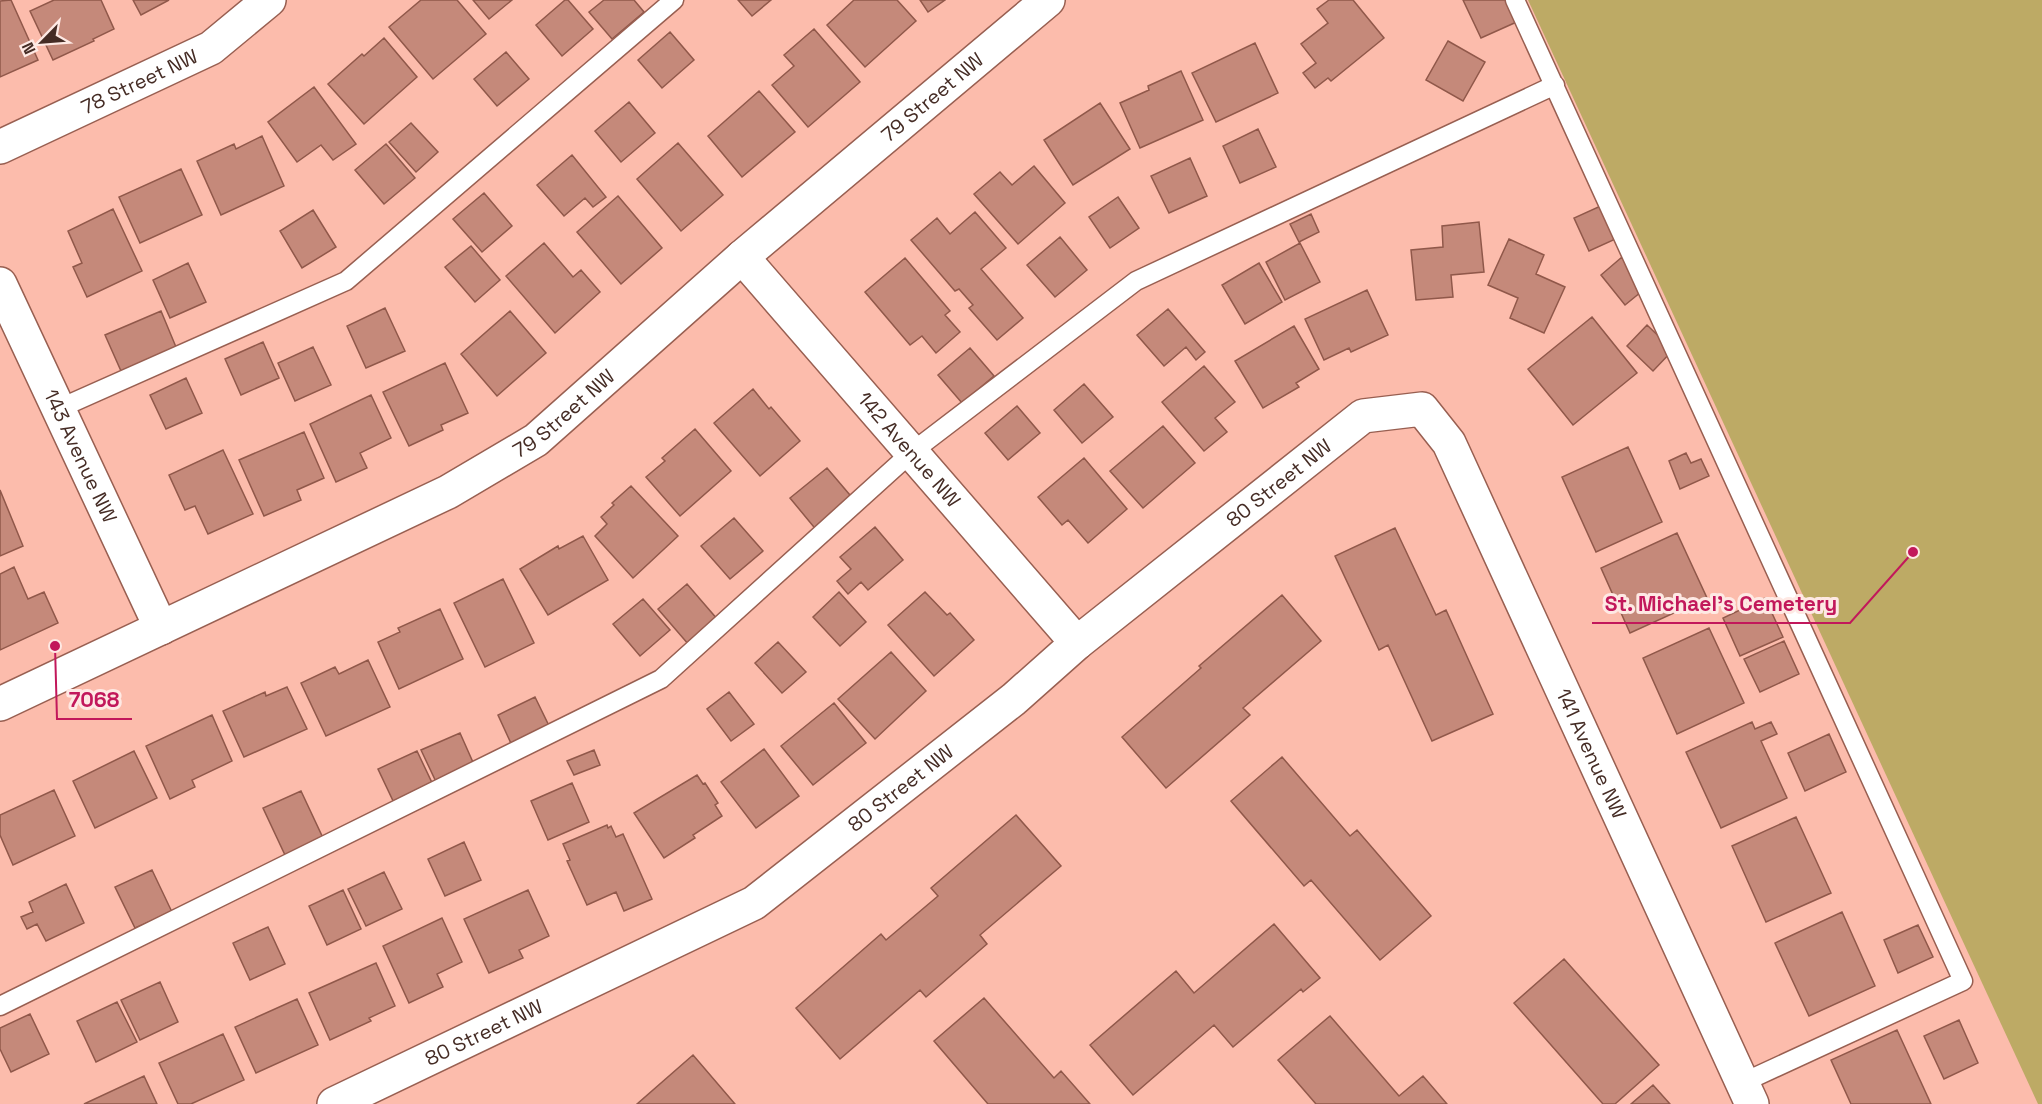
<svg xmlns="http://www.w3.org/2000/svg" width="2042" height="1104" viewBox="0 0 2042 1104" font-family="'Space Grotesk',sans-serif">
  <rect width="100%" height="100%" fill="#fcbcac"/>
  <path fill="#bdaa65" d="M1528,0H2042V1104H2038Z"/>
  <path fill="#c5897a" stroke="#90584a" stroke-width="1.5" d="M11,0L38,60L0,77V1Z
    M54,0H101L114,29L93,39L94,41L53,60L30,11Z
    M133,0H169L141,15Z
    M421,0H457L486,34L433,79L389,27Z
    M473,0H512L489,19Z
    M565,0H568L593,29L562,56L536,25Z
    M604,0H634L644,12L612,39L589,12Z
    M738,0H771L752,16Z
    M854,0H897L916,21L865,67L827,25Z
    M920,0H945L928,12Z
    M1329,0H1353L1384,38L1331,81L1328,78L1315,88L1303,73L1316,63L1301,44L1328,23L1317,9Z
    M1463,0H1512L1521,20L1481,38Z
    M814,29L860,82L808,127L772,85L794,66L784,55Z
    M670,32L694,60L662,88L638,60Z
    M384,38L417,77L364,124L328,84L362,54L364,56Z
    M1448,41L1485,62L1463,101L1426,80Z
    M1255,43L1278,93L1216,122L1192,73Z
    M506,52L529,79L497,106L474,79Z
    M1181,71L1203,120L1140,148L1120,103L1149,90L1148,86Z
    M314,87L356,144L333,160L321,145L297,162L268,122Z
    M759,91L795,132L742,177L708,136Z
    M629,102L655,133L621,162L595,131Z
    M1100,103L1130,149L1073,185L1044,140Z
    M411,123L438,152L416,172L389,142Z
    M1258,129L1276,167L1240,183L1223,146Z
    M262,136L284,186L221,215L197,161L234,144L236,149Z
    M678,143L723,195L681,231L637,179Z
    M386,144L415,178L384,204L355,170Z
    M572,155L606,197L593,207L585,198L564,216L537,185Z
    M1190,158L1207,196L1169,213L1151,176Z
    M1034,166L1065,203L1018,244L974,194L1000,172L1012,185Z
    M181,169L202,215L140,243L119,197Z
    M484,193L512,226L482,252L453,219Z
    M618,196L662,248L621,284L577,232Z
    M1118,197L1139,228L1110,248L1089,217Z
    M1605,204L1620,237L1589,251L1574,218Z
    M113,209L142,271L87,297L73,267L82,263L68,231Z
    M313,210L336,247L302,268L280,231Z
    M975,212L1006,248L981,269L1023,318L997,340L969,308L973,305L959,289L955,291L911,240L937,218L950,234Z
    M1311,214L1319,232L1299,242L1290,224Z
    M1479,222L1484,272L1451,275L1453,297L1416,300L1411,250L1443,247L1442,226Z
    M1060,237L1087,270L1055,297L1027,265Z
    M1509,239L1544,255L1536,274L1565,287L1544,333L1510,318L1518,298L1488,285Z
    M544,243L573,277L581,270L600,292L555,333L506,276Z
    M1300,243L1320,282L1285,300L1266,262Z
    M471,246L500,280L475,302L445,267Z
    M1622,257L1646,288L1625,305L1601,275Z
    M905,258L950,311L945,315L960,332L936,353L922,336L910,345L865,292Z
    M188,263L206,302L170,318L153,280Z
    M1259,263L1282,302L1245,324L1222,285Z
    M1367,290L1388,335L1351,352L1349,348L1324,360L1305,319Z
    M385,308L405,351L366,368L347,326Z
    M1168,309L1205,352L1196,360L1186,347L1164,366L1137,335Z
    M161,311L176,347L121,371L105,335Z
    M510,311L546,353L497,396L461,354Z
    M1592,317L1637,373L1573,425L1528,369Z
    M1647,325L1673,350L1653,371L1627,346Z
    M1294,326L1319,369L1296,383L1299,387L1263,408L1235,361Z
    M263,342L279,378L241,395L225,359Z
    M313,347L331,385L295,401L278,363Z
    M970,348L994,376L962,403L938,375Z
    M445,363L468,413L441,425L443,430L409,446L383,392Z
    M1204,366L1235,402L1215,418L1227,432L1204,451L1162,402Z
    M186,378L202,413L166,429L150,395Z
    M1084,384L1113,417L1082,443L1054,410Z
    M753,389L769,409L771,407L800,441L760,476L714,423Z
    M371,395L391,438L360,453L367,468L336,482L310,424Z
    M1017,406L1040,433L1008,460L985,433Z
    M1163,426L1195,463L1143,508L1110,471Z
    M695,429L731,471L680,516L646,477L665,461L662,458Z
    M304,432L324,478L297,490L301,500L264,516L239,460Z
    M1628,447L1662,522L1596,552L1562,477Z
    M223,450L253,514L208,534L195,506L185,510L169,475Z
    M1686,453L1691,463L1701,459L1709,476L1680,489L1669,461Z
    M1084,458L1127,509L1088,543L1068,520L1062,525L1038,497Z
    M827,468L855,501L818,532L790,498Z
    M631,486L678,536L633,578L595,536L607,524L601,517L614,505L612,503Z
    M0,490L23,546L0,556Z
    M734,518L763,551L730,579L701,546Z
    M875,527L903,560L868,590L861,582L848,594L837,581L851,569L840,557Z
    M1395,528L1436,615L1446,610L1493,714L1432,741L1388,645L1379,650L1335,556Z
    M1677,533L1707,598L1630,633L1601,568Z
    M583,536L608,580L548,615L520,569L558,546L559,549Z
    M14,567L28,599L44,592L58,623L0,650V574Z
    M503,579L534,643L485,667L454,603Z
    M687,584L718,620L689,645L658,609Z
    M839,592L866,622L840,646L813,617Z
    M925,592L947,615L950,613L974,640L934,676L888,625Z
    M1282,595L1321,641L1243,708L1250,715L1166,788L1122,737L1201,668L1199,666Z
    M1765,598L1783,637L1740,656L1723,618Z
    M643,599L670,630L640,656L613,624Z
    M440,609L463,659L399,689L378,642L400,632L398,628Z
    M1709,628L1744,703L1677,734L1643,658Z
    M1784,641L1799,674L1760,692L1744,659Z
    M778,642L806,672L782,693L755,663Z
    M891,652L926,691L875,739L838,699Z
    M368,660L390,707L326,736L301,683L335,667L339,674Z
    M287,687L307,729L244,757L223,711L265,692L266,696Z
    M729,692L754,724L731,741L707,709Z
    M535,697L552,732L514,750L498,715Z
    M834,703L866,743L813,785L781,746Z
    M212,715L232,761L192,780L195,787L170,799L146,746Z
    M1752,722L1755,729L1771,722L1777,734L1761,741L1787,798L1721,828L1686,752Z
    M460,733L476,769L438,786L421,750Z
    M1829,734L1846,772L1805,791L1788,753Z
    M764,749L799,796L756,828L721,782Z
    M594,750L600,765L574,775L567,761Z
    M134,751L157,798L95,828L73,781Z
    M417,751L434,787L395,805L378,769Z
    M1282,757L1350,836L1357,830L1431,916L1380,960L1311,880L1304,886L1231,801Z
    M697,775L703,784L705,783L718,803L715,805L722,816L693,835L695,838L664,858L634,813Z
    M572,783L589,822L548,840L531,801Z
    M54,790L75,836L13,865L0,835V815Z
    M301,791L323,838L285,855L263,808Z
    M1016,815L1061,866L980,935L987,944L926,997L920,990L840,1059L796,1008L881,934L886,940L938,896L931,888Z
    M1796,817L1831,893L1766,922L1732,846Z
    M607,825L608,828L611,826L616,837L623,834L652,899L624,911L616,892L587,905L567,861L570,860L563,844Z
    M464,842L481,880L445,896L428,859Z
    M152,870L172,912L135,928L115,887Z
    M384,872L402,909L366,926L348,889Z
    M66,884L84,923L46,941L37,924L27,929L21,917L33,912L29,902Z
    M343,890L361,929L327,945L309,906Z
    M528,890L549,936L519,950L523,958L489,973L464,919Z
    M1842,912L1875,986L1809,1016L1775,943Z
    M442,918L462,962L437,974L443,987L409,1003L383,946Z
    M1274,924L1320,978L1303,992L1301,989L1233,1047L1214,1025L1133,1095L1090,1045L1176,971L1194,993Z
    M1918,925L1933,957L1898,973L1884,940Z
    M268,927L285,964L250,980L233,943Z
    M1564,959L1659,1065L1615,1104H1603L1514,1003Z
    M376,963L395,1006L369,1018L371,1021L330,1040L309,993Z
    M160,982L178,1022L140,1040L121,1000Z
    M984,998L1054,1078L1061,1071L1090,1104H988L934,1041Z
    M297,999L318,1045L256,1073L235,1027Z
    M117,1002L137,1042L96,1062L77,1021Z
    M30,1014L49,1054L11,1072L0,1049V1028Z
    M1330,1016L1399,1096L1423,1076L1447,1104H1316L1278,1060Z
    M1959,1020L1978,1063L1944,1079L1924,1036Z
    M1897,1030L1931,1104H1851L1831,1060Z
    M223,1034L244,1080L191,1104H178L159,1063Z
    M693,1055L735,1104H637Z
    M144,1076L157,1104H84Z
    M1653,1085L1670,1104H1631Z"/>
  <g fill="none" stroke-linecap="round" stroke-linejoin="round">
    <defs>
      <path id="service" d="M1515,0L1963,981L1742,1083
        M58,409L346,281L674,0
        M0,1006L661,679L912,452L1136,281L1555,85"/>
      <g id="minor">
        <path id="s1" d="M0,147L211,48L269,0"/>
        <path id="s2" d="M742,257L1077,643"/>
        <path id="s3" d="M0,284L161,628"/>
        <path id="s4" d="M334,1104L754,903L1014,699L1077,643L1363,416L1422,409L1449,443L1752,1104"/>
      </g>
      <g id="tertiary">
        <path id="s5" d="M0,704L448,492L536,440L742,257L1048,0"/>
      </g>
    </defs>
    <use href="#service" stroke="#985f51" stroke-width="21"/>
    <use href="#minor" stroke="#985f51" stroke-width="36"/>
    <use href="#tertiary" stroke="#985f51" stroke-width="36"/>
    <use href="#service" stroke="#fff" stroke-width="18"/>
    <use href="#minor" stroke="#fff" stroke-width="33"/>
    <use href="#tertiary" stroke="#fff" stroke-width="33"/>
  </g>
  <g text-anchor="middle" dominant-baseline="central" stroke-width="6" stroke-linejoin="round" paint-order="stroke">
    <g font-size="20" fill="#452c25" stroke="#fee9e4">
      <text stroke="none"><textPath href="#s1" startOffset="154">78 Street NW</textPath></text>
      <text stroke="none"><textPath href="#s5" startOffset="1122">79 Street NW</textPath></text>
      <text stroke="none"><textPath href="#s5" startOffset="636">79 Street NW</textPath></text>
      <text stroke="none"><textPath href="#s2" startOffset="255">142 Avenue NW</textPath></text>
      <text stroke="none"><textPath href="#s3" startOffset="190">143 Avenue NW</textPath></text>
      <text stroke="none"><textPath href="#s4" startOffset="1138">80 Street NW</textPath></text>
      <text stroke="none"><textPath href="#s4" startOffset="1690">141 Avenue NW</textPath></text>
      <text stroke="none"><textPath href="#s4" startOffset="652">80 Street NW</textPath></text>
      <text stroke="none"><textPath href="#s4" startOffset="166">80 Street NW</textPath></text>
    </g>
  </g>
  <path fill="none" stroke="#c2185b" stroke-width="2" d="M1913 552L1850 623H1592M55 646L57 719H132"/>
  <g fill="#c2185b" stroke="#fee9e4" stroke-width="2">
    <circle cx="1913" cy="552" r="6"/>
    <circle cx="55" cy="646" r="6"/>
  </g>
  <g font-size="21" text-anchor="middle" font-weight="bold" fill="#c2185b" stroke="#fee9e4" stroke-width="6" stroke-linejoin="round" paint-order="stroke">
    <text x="1721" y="611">St. Michael's Cemetery</text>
    <text x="94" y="707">7068</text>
  </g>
  <g transform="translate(42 42) rotate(245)" stroke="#fee9e4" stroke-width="4.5" paint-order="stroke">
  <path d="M0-4.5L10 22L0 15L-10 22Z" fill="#452c25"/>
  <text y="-9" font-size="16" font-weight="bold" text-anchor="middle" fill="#452c25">N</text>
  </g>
</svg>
